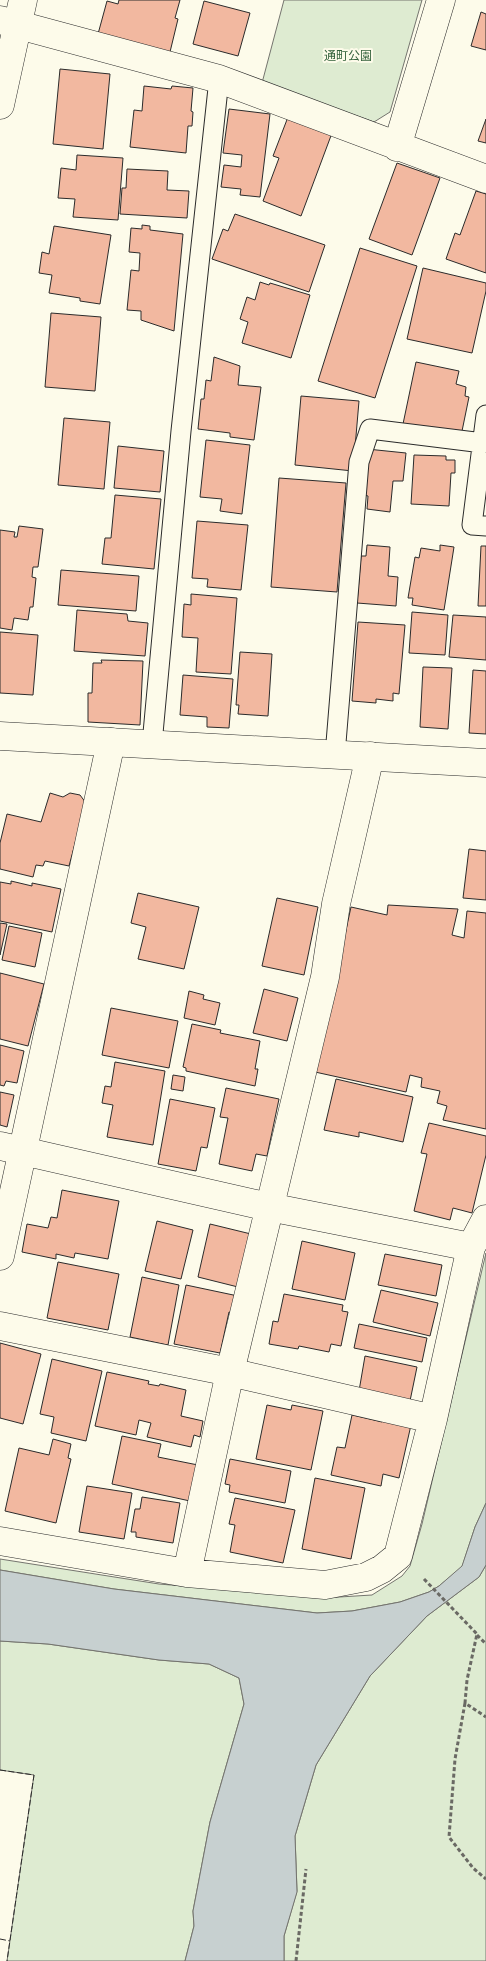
<svg xmlns="http://www.w3.org/2000/svg" width="486" height="1961" viewBox="0 0 486 1961" font-family="'Noto Sans','Noto Sans JP',sans-serif">
  <rect width="100%" height="100%" fill="#fdfbea"/>
  <path fill="#deebd1" stroke="#74746e" d="M284,0H422L390,112L374,122L262,83Z
    M486,1253V1503L475,1527L462,1567L439,1586L429,1592L400,1602L352,1611L317,1613L114,1589L0,1570V1559L159,1584L323,1598L372,1595L402,1576L410,1566L422,1524Z
    M486,1565V1961H284V1936L297,1891L295,1836L316,1765L370,1676L427,1616L479,1577Z
    M0,1641L48,1644L159,1660L209,1664L239,1678L244,1704L210,1822L193,1911L194,1926L185,1961H7L34,1775L0,1770Z"/>
  <path fill="#c7d0d0" stroke="#74746e" d="M486,1503V1565L479,1577L427,1616L370,1676L316,1765L295,1836L297,1892L284,1936V1961H185L194,1926L193,1911L210,1822L244,1704L239,1678L209,1664L159,1660L48,1644L0,1641V1570L114,1589L317,1613L352,1611L400,1602L429,1592L439,1586L462,1566L475,1527Z"/>
  <path fill="#f2b8a0" stroke="#2b2b2b" d="M119,0H180L175,18L178,19L170,52L98,34L107,1L118,4Z
    M204,1L250,13L238,56L193,44Z
    M481,12L486,14V50L471,46Z
    M60,69L110,74L103,149L53,144Z
    M144,86L171,89L172,86L193,88L191,111L193,112L192,126H188L186,153L130,147L134,110L142,111Z
    M229,109L270,114L260,197L240,195L241,189L221,187L224,165L241,167L242,155L223,153Z
    M288,117L332,133L301,216L263,201L279,158L273,156Z
    M486,119V143L478,141Z
    M77,155L123,158L118,220L73,217L75,199L58,198L61,168L76,170Z
    M397,163L440,178L412,255L369,239Z
    M127,169L168,171L167,190L189,191L187,218L120,214L122,188H126Z
    M476,191L486,194V273L446,259L455,233L460,235Z
    M235,214L325,245L309,292L212,259L223,229L228,231Z
    M142,225L150,226V230L183,234L174,331L141,320V311L127,310L131,270L139,271L140,253L129,252L131,228L142,229Z
    M54,226L111,235L100,304L80,301V298L49,293L52,275L39,273L42,252L49,254Z
    M360,248L417,266L375,398L318,381Z
    M423,268L486,283V291L472,353L407,339Z
    M260,282L269,285L270,283L310,295L291,358L242,343L248,322L240,319L247,297L255,300Z
    M51,313L101,317L95,391L45,387Z
    M214,357L240,366L238,385L261,387L254,440L230,437V433L198,429L201,399H204L206,380L211,381Z
    M416,362L459,371L456,384L466,387L465,396L469,397L461,436L403,424Z
    M301,396L359,401L353,471L295,465Z
    M64,418L110,422L104,489L58,485Z
    M206,440L250,445L242,514L220,511L222,499L200,497Z
    M118,446L164,451L160,492L114,488Z
    M367,449L406,453L403,481H393L390,512L367,509L368,496L364,495Z
    M414,455L446,456V460H455V473H451L449,506L411,504Z
    M279,478L346,483L337,592L271,587Z
    M115,495L161,499L154,569L102,564L105,538H111Z
    M197,521L248,525L241,590L207,587L208,579L192,578Z
    M19,526L43,529L38,567H33L32,577L36,578L33,607H30L28,620L14,618L12,630L0,628V530L15,532L14,537H17Z
    M367,545L390,547L388,576L398,577L396,606L357,603L361,556H366Z
    M440,545L454,547L444,610L412,605L413,598H408L415,557L419,558L421,548L440,551Z
    M481,546H486V606H478Z
    M61,570L139,576L136,611L58,605Z
    M191,594L237,598L231,674L196,672L198,638L182,637L184,604L191,605Z
    M77,610L127,614L128,621L148,623L145,656L74,651Z
    M412,612L448,615L445,655L409,653Z
    M453,615L486,617V660L449,657Z
    M358,622L405,625L399,694L393,693V701L376,699V703L352,701Z
    M0,632L38,635L33,695L0,693Z
    M240,652L272,654L268,716L238,714L239,705H236Z
    M101,660L143,661L140,725L88,722V693H92L93,663H102Z
    M423,667L452,668L448,729L420,727Z
    M473,670L486,671V734L469,733Z
    M183,675L233,679L229,728L207,727V717L180,715Z
    M50,793L63,797L70,793L80,795L86,803L69,866L45,861L43,866L36,865L33,877L0,869V843L7,814L41,822Z
    M469,849L486,851V900L463,898Z
    M11,881L32,886V883L61,889L52,932L0,921V882L11,884Z
    M138,893L199,907L184,969L138,959L146,927L131,923Z
    M277,898L318,907L304,975L262,966Z
    M388,905L458,909L452,935L464,938L467,911L486,913V1129L443,1120L447,1106L437,1103L440,1091L421,1087L422,1078L410,1075L406,1092L315,1072L351,907L387,915Z
    M0,923L7,924L0,955Z
    M9,926L42,933L35,967L2,960Z
    M0,973L44,984L28,1046L0,1039Z
    M264,989L298,998L287,1041L253,1033Z
    M189,991L204,995L203,999L220,1003L215,1025L184,1018Z
    M111,1008L178,1021L169,1068L102,1055Z
    M192,1024L221,1030L220,1033L260,1041L255,1069H258L255,1086L186,1071V1068L183,1067Z
    M0,1045L24,1051L17,1083L6,1081L4,1086L0,1085Z
    M115,1062L165,1071L153,1145L107,1137L113,1105L102,1103L105,1086L111,1087Z
    M173,1075L185,1077L183,1091L171,1089Z
    M336,1079L413,1097L403,1142L359,1132V1137L324,1130Z
    M226,1088L279,1099L267,1156L256,1154L252,1171L219,1164L228,1118L220,1117Z
    M0,1092L14,1095L7,1127L0,1125Z
    M170,1099L215,1108L207,1148L201,1147L196,1171L158,1164Z
    M429,1123L486,1136V1155L472,1213L453,1208L450,1220L414,1211L427,1154L421,1153Z
    M62,1190L119,1201L108,1259L75,1253L74,1258L56,1254V1259L22,1252L27,1224L48,1228L51,1217L57,1218Z
    M157,1221L193,1230L181,1279L145,1271Z
    M210,1224L251,1234L238,1287L198,1277Z
    M302,1241L355,1253L345,1300L292,1289Z
    M385,1254L442,1265L436,1296L378,1285Z
    M58,1262L119,1274L108,1330L47,1318Z
    M142,1277L179,1285L168,1345L130,1337Z
    M186,1285L238,1296L234,1314L229,1312L220,1353L174,1344Z
    M381,1290L438,1303L430,1336L373,1322Z
    M284,1294L343,1305L342,1311L348,1312L341,1346L331,1344L329,1352L299,1346L298,1349L269,1344L273,1321L278,1322Z
    M359,1324L427,1338L422,1362L354,1348Z
    M0,1343L41,1354L23,1424L0,1418Z
    M365,1356L417,1367L410,1401L359,1391Z
    M52,1359L102,1371L86,1441L51,1433L54,1417L40,1414Z
    M107,1372L149,1381L148,1384L159,1386L160,1384L186,1390L181,1416L203,1421L200,1437L194,1435L191,1447L147,1437L151,1423L139,1420L136,1435L95,1426Z
    M267,1405L291,1410L292,1405L323,1411L311,1470L256,1459Z
    M352,1415L382,1422L383,1419L411,1425L399,1478L383,1474L381,1486L331,1475L337,1447L345,1448Z
    M122,1436L161,1444L158,1457L198,1465L190,1501L112,1484Z
    M53,1439L71,1444L68,1458L71,1459L56,1523L5,1511L19,1448L49,1455Z
    M230,1459L291,1471L285,1503L229,1492L230,1485L225,1484Z
    M315,1478L365,1488L351,1559L302,1549Z
    M87,1486L132,1493L124,1539L79,1532Z
    M142,1497L180,1503L173,1543L136,1537V1532H131L135,1509H140Z
    M235,1498L295,1510L283,1563L230,1552L235,1525L229,1524Z"/>
  <g fill="none" stroke-linecap="round" stroke-linejoin="round">
    <defs>
      <path id="service" d="M486,415L472,525L486,526
        M152,744L181,431L219,79
        M335,755L359,462L370,429L483,443"/>
      <path id="minor" d="M0,20L219,79L486,179
        M397,147L441,0
        M0,1146L269,1207L471,1247
        M0,1256L111,742
        M0,1326L230,1372L433,1419
        M0,1541L187,1573L325,1585L366,1577L382,1569L398,1556L433,1419L471,1247L486,1219
        M187,1573L230,1372L325,977L336,904L370,756"/>
      <path id="tertiary" d="M0,105L23,0
        M0,736L486,763"/>
    </defs>
    <use href="#service" stroke="#2b2b2b" stroke-width="21"/>
    <use href="#minor" stroke="#2b2b2b" stroke-width="29"/>
    <use href="#tertiary" stroke="#2b2b2b" stroke-width="29"/>
    <path stroke="#6a6964" stroke-width="3" stroke-dasharray="4 2.5" stroke-linecap="butt" d="M424,1579L477,1634L467,1680L465,1703L486,1717
      M477,1635L486,1644
      M465,1703L455,1759L449,1837L473,1868L486,1879
      M296,1961L306,1869"/>
    <use href="#service" stroke="#fdfbea" stroke-width="19"/>
    <use href="#minor" stroke="#fdfbea" stroke-width="28"/>
    <use href="#tertiary" stroke="#fdfbea" stroke-width="28"/>
    <path stroke="#2b2b2b" stroke-width="1" stroke-dasharray="6 2.5" stroke-linecap="butt" d="M0,1770L34,1775L7,1961
      M0,1939L10,1941"/>
  </g>
  <g text-anchor="middle" dominant-baseline="central" stroke-width="4" stroke-linejoin="round" paint-order="stroke">
    <g font-size="12" fill="#34623c" stroke="#fdfbea">
      <text x="348" y="55">通町公園</text>
    </g>
  </g>
</svg>
